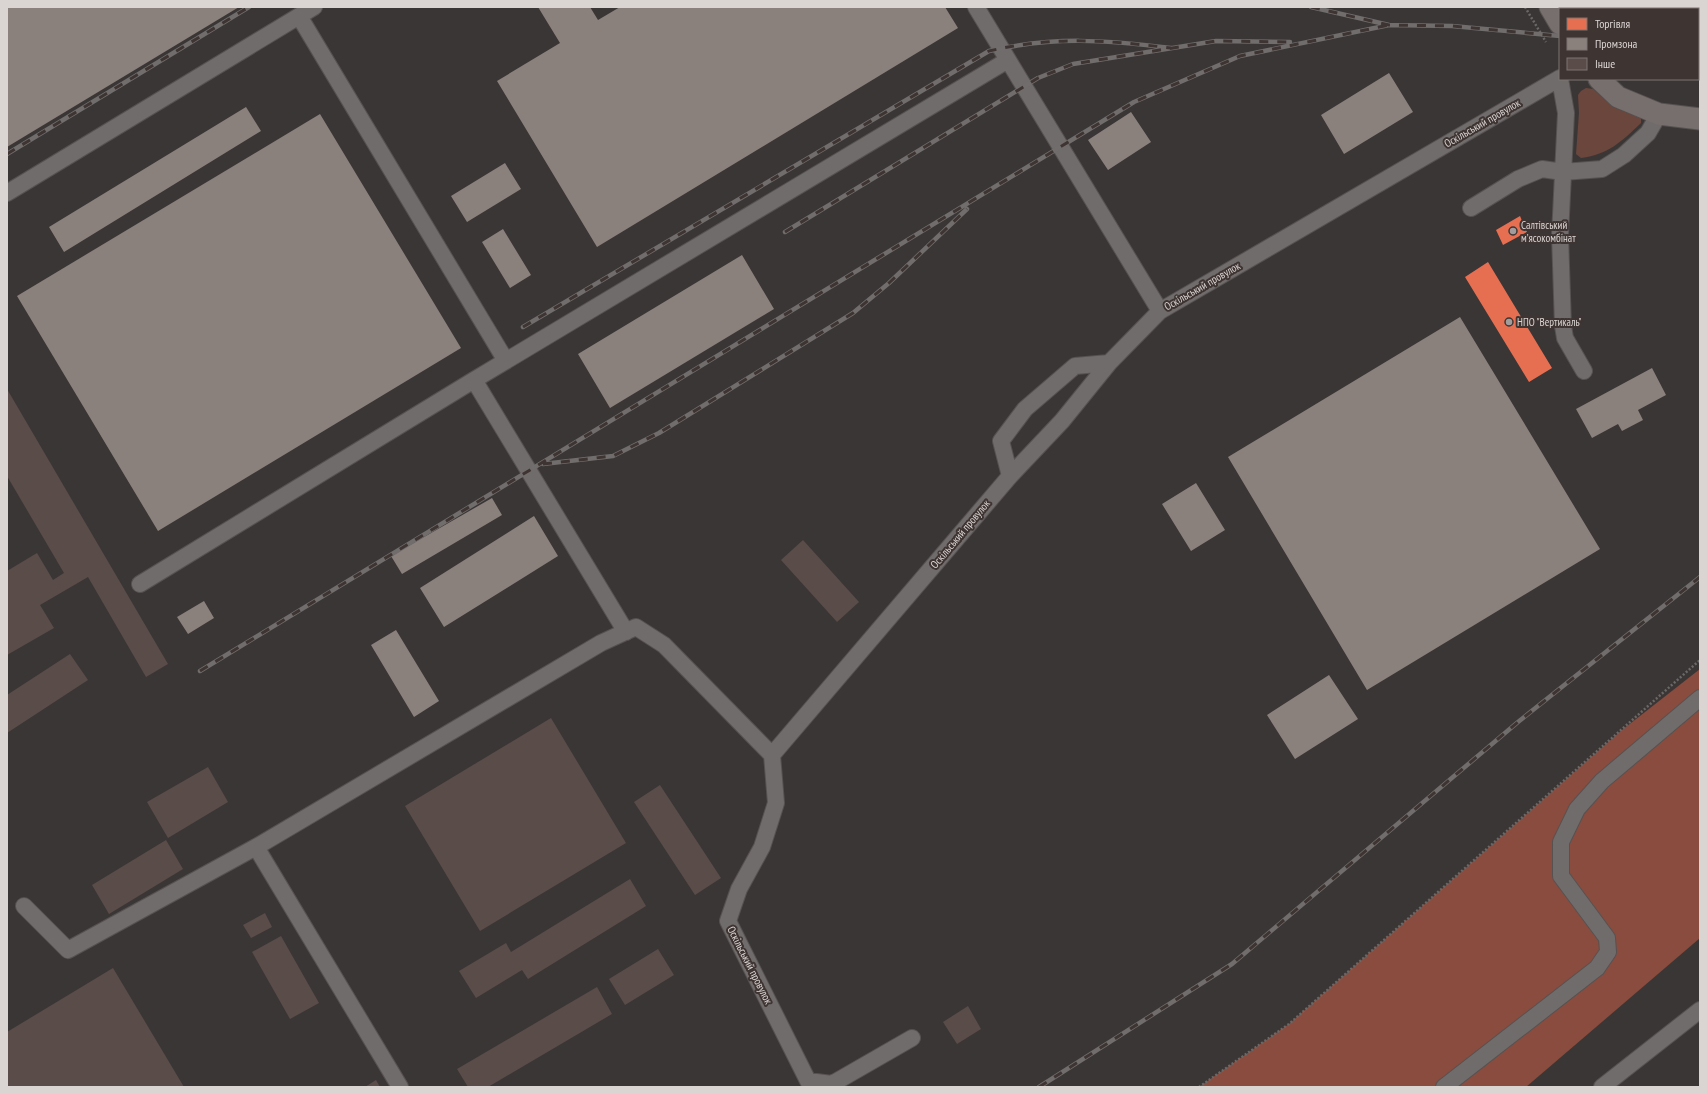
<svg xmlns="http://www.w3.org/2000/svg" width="1707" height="1094" viewBox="0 0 1707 1094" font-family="'PT Sans Narrow',sans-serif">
  <rect width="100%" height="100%" fill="#3b3636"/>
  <path fill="#6b463c" d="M1586,88L1593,89L1613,107L1641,118V123C1621,142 1609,154 1581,158L1576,154L1579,113L1578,95L1581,91Z"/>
  <path fill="#894c3e" d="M1590,7H1680L1681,9H1591Z
    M1698,45L1700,50V80L1692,79H1698Z
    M1700,669V938L1526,1087H1199L1289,1024L1622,730Z"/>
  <path fill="#e76f51" d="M1520,216L1527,232L1503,245L1496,230Z
    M1488,262L1552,368L1529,382L1465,277Z"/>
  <path fill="#8a817c" d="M7,7H239L7,147Z
    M538,7H590L598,20L620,7H945L958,28L597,247L497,81L560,43Z
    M1389,73L1413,112L1344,154L1321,115Z
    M246,107L261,131L64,252L49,227Z
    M1131,112L1151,142L1108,170L1088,140Z
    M320,114L461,348L158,531L17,296Z
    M505,163L521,189L467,222L451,196Z
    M503,229L531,275L510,288L482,242Z
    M742,255L774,309L610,408L578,354Z
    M1460,317L1600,549L1367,690L1228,457Z
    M1652,368L1666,395L1638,410L1643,420L1622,431L1618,424L1592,438L1576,409Z
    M1196,483L1225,530L1191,551L1162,504Z
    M492,498L502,515L402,574L391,556Z
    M534,516L558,556L444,627L420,588Z
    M204,601L214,618L188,634L177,617Z
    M396,630L439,701L414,717L371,645Z
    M1329,675L1358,719L1295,759L1267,715Z"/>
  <path fill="#5a4c48" d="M7,389L168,664L146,677L88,577L40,605L54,628L7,655V571L37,553L53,580L64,573L7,476Z
    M803,540L859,602L837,622L781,560Z
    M70,654L88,680L7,733V695Z
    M551,718L626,843L480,931L405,806Z
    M208,767L228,802L168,838L147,802Z
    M660,785L721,878L695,895L634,802Z
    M166,840L183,869L109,914L92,885Z
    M630,879L646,906L528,979L522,970L476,998L459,971L506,943L511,952Z
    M265,913L272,927L251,938L243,925Z
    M281,936L319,1003L290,1019L252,952Z
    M658,949L674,975L625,1005L609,979Z
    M113,968L184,1087H7V1032Z
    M597,987L612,1014L488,1087H468L457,1069Z
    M968,1006L981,1029L957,1044L943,1022Z
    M376,1080L380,1087H365Z"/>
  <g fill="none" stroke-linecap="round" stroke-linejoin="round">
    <defs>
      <path id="minor" d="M976,7L1160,311
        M299,16L506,361
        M1560,79L1566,113L1560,235L1563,326L1565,338L1584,371
        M7,193L314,7
        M1471,208L1518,179L1542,169L1563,172L1602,169L1624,155L1648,133L1659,114
        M1010,476L1001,441L1025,409L1075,366L1109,363
        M140,584L474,380
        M626,632L474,380L1008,60
        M256,847L400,1087
        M24,906L68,950L256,847L601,643L636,627L664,645L772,755
        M808,1081L728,921L739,889L762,847L776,803L772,755L1010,476L1062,421L1109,363L1160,311L1560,78
        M808,1081L832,1084L912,1038
        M1444,1087L1597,968L1608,952L1607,938L1561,876V842L1577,809L1602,781L1700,698
        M1602,1087L1700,1010"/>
      <path id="major" d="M1550,7L1560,24
        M1599,79L1618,97L1659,114L1700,119"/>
    </defs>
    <use href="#minor" stroke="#575252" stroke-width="18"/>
    <use href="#major" stroke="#575252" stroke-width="23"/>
    <path stroke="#6b6868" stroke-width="2.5" stroke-dasharray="2 2" stroke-linecap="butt" d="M1525,7L1546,42
      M1199,1087L1289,1024L1700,660"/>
    <use href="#minor" stroke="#716c6c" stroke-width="16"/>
    <use href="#major" stroke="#776f6d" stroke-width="21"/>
    <defs>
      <path id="rail" d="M1311,7L1389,25L1452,26L1560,36
        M1698,49L1700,50
        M7,154L249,7
        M785,232L1038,78L1073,64L1216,41L1290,42
        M523,327L989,51C1054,36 1105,40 1171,48
        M543,464L613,456L659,433L853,313L889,283L967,209
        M200,671L1134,102L1240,56L1389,25
        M1039,1087L1232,964L1518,722L1700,577"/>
    </defs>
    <use href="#rail" stroke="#716d6d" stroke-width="4.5"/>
    <use href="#rail" stroke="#3e3533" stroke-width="3" stroke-dasharray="9" stroke-linecap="butt"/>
  </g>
  <g fill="#a29d9c" stroke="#3e3533" stroke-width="1.5">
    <circle cx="1513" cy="231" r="4"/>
    <circle cx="1509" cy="322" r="4"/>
  </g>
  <g text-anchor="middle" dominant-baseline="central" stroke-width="4" stroke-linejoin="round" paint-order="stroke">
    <g font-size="11" fill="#dad4d3" stroke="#3e3533">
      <text transform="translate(1482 123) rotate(-30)">Оскільський провулок</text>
      <text transform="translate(1202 286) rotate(-30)">Оскільський провулок</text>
      <text transform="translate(960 534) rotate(-50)">Оскільський провулок</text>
      <text transform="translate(750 965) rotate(63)">Оскільський провулок</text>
    </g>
    <g font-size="11" fill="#dad4d3" stroke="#3e3533" text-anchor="start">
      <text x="1521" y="225">Салтівський<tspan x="1521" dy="13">мʼясокомбінат</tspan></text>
      <text x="1517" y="322">НПО "Вертикаль"</text>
    </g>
  </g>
  <rect width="1707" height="1094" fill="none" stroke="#dad4d3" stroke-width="16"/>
  <rect x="1559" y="8" width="140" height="72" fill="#3e3533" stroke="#7c7573"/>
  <rect x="1567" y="18" width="20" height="12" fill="#e76f51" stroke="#7c7573"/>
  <text x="1595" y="28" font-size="12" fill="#dad4d3">Торгівля</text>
  <rect x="1567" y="38" width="20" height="12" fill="#8a817c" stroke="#7c7573"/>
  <text x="1595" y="48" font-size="12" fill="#dad4d3">Промзона</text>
  <rect x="1567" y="58" width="20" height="12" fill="#5a4c48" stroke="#7c7573"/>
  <text x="1595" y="68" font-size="12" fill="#dad4d3">Інше</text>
</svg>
